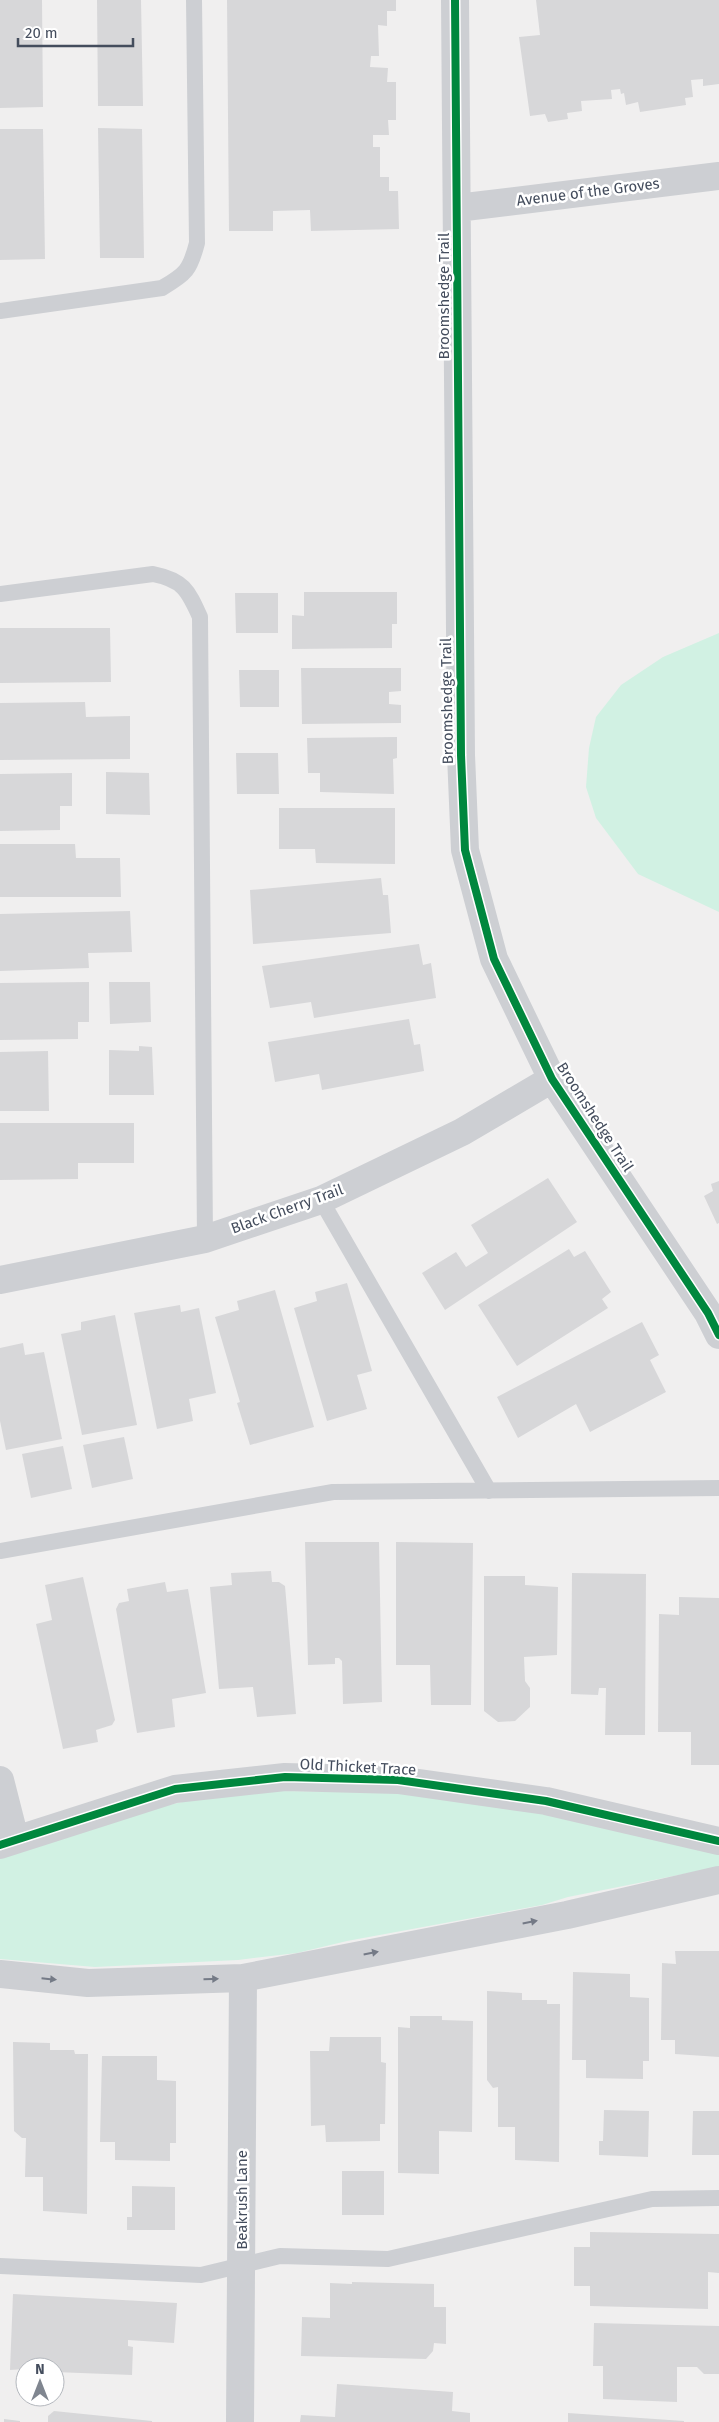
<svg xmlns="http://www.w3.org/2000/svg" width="719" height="2422" viewBox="0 0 719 2422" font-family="'Fira Sans',sans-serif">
  <rect width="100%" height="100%" fill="#f0efef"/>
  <path fill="#d1f1e3" d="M719,633V912L638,874L596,818L586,787L589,748L596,717L621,685L663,657Z
    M279,1791L453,1793L719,1853V1867L568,1897L542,1905L347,1941L297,1953L238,1960L95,1967L0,1959V1856L145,1810L187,1801Z"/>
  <path fill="#d7d7d9" d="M0,0H42L43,107L0,108Z
    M97,0H141L143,106H98Z
    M227,0H396V11H387V26L378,25L379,56H371L370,67L388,68L387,82H396V120H388L389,135H373V147H380V177H389V191H398L399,229L311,231L310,210L273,211V231H229Z
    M536,0H719V84L703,86V79L691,80L693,97L685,98L686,105L640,112L638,102L626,105L624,93L621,94L620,89L611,90L612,99L581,101L582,111L567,113L568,119L548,122L545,114L530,116L519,37L540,35Z
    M98,128L142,129L144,258H100Z
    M0,129H43L45,259L0,260Z
    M304,592H397V624H392V648L292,649V615L304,616Z
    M235,593H278V633H236Z
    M0,628H110L111,682L0,683Z
    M301,668H401V691L389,692V704L401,705V723L302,724Z
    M239,670H279V707H240Z
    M85,702L86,717L130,716V759L0,760V703Z
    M397,737V758L393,759L394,794L320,792V773H308L307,738Z
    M236,753H278L279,794H237Z
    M106,772L149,773L150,815L106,814Z
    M72,773V806H60V830L0,831V774Z
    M279,808H395V864L316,863L315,849H279Z
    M0,844H75L76,858H120L121,897H0Z
    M381,878L383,895H388L391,933L253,944L250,890Z
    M130,911L132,952L88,953L89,968L0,971V914Z
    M419,944L423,965L431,963L436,998L314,1018L311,1002L270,1008L262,966Z
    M89,982V1022H78V1039L0,1040V983Z
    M109,982H150L151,1022L110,1024Z
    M409,1019L414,1045L420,1044L424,1071L322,1090L319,1074L275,1082L268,1042Z
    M139,1046L152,1047L154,1095H109V1050L139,1051Z
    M48,1051L49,1111H0V1052Z
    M0,1123H134V1163H78V1179L0,1180Z
    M548,1178L577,1222L445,1310L422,1273L456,1252L466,1267L488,1253L471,1225Z
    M719,1181V1223L717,1224L704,1196L713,1191L711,1184Z
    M569,1249L574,1257L585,1251L611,1292L602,1299L608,1308L517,1366L478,1305Z
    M347,1283L372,1371L357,1375L367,1409L327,1421L294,1308L317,1301L315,1292Z
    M275,1290L314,1427L250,1445L237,1403L240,1402L215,1317L239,1310L237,1301Z
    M180,1305L181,1312L199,1308L216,1393L189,1399L193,1421L157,1429L134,1313Z
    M115,1315L137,1425L82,1435L61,1334L81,1330V1322Z
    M642,1322L659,1355L650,1360L666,1392L590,1432L576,1404L518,1438L497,1397Z
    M23,1343L25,1355L44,1352L62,1439L6,1450L0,1421V1348Z
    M124,1437L133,1479L92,1488L83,1445Z
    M63,1446L72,1489L31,1498L22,1454Z
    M305,1542H379L382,1702L343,1704L342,1661L339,1658H335V1664L308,1665Z
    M396,1542L473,1543L471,1705H431L430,1665H396Z
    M271,1571L272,1582H279L285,1586L296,1714L257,1717L253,1687L219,1689L210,1587L232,1585L231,1573Z
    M572,1573L646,1574L645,1735H605L606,1688H599L598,1695L571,1694Z
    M484,1576H525V1585L558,1587L557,1655L524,1657L525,1681L530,1688V1707L515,1721L498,1722L484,1711Z
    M83,1577L115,1720L112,1725L96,1730L98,1742L63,1749L36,1624L52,1620L45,1585Z
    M165,1582L167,1592L188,1589L206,1693L172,1699L175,1727L137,1733L116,1609L119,1603L129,1601L127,1589Z
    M679,1597L719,1598V1765H691V1732H658L659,1614L679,1615Z
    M675,1951H719V2057L675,2054V2040H661L662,1963L676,1964Z
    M573,1972L630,1974V1997L649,1998V2061H643V2079L586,2078V2060H572Z
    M487,1991L522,1993V2000H547V2004H560L559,2162L515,2160V2127H498V2087L493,2088L487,2080Z
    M410,2016H442V2020L473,2021L472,2132L439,2131V2174L398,2173V2027L410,2028Z
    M330,2037H381V2062L386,2063L385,2124H380V2141L326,2142L325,2125L311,2126L310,2051H329Z
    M13,2042L50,2043V2050H74L75,2054H88L87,2214L43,2211V2177H25L26,2138H22L14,2131Z
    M102,2056H157V2080L176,2081V2143H170V2161L115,2160V2142H100Z
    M604,2110L649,2111L648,2157L599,2155V2141H603Z
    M693,2111H719V2155H692Z
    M342,2171H384V2215H342Z
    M132,2186L175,2187V2230H127V2217H132Z
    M590,2232L719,2234V2273L708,2272V2309L590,2306V2286H574V2247H590Z
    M352,2282L434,2284V2307H446V2344L434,2343L433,2351L426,2359L301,2356L302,2317L330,2318V2283L352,2284Z
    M13,2294L177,2303L174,2343L128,2340V2346L133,2347L132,2375L55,2372V2367L10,2370Z
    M594,2323L719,2326V2374H704L697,2367H677V2402L603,2399V2366H593Z
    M337,2384L453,2392L452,2411L470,2413V2422H300L301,2415L335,2417Z
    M54,2411L152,2421V2422H48V2416Z
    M568,2413L684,2421V2422H568Z
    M4,2419L20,2421V2422H4Z"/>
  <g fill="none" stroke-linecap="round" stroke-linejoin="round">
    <path stroke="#cdcfd3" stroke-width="16" d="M0,311L162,288C186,274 190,270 197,243L194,0
      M0,594L153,574C183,580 188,590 200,617L205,1239
      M321,1200L489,1491
      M0,1551L333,1492L719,1488
      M0,2266L201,2275L280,2256L388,2259L652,2199L719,2198"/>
    <path stroke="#cdcfd3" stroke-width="28" d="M455,0L461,755L465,850L494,959L552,1079L708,1313L719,1335
      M457,208L719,176
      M0,1280L205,1239L321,1200L462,1132L552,1079
      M0,1780L15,1839
      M0,1845L175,1789L285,1777L398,1780L546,1801L719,1841
      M0,1974L88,1983L243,1978L567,1915L719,1880
      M240,2422L243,1978"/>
    <defs>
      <path id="cycleway" d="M455,0L461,755L465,850L494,959L552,1079L708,1313L719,1335
        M0,1845L175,1789L285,1777L398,1780L546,1801L719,1841"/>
    </defs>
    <use href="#cycleway" stroke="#fff" stroke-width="11"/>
    <use href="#cycleway" stroke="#00873e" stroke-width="8"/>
  </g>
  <defs><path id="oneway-solid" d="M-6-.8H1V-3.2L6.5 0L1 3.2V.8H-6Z" transform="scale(1.25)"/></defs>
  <g fill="#747a86">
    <use href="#oneway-solid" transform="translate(530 1922) rotate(-11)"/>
    <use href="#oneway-solid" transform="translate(371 1953) rotate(-11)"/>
    <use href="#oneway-solid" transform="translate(49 1979) rotate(6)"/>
    <use href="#oneway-solid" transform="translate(211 1979) rotate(-2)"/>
  </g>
  <g text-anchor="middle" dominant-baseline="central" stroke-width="5" stroke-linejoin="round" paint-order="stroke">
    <g font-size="15" fill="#444d5d" stroke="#fff">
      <text transform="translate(588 192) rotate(-7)">Avenue of the Groves</text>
      <text transform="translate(444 296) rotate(-90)">Broomshedge Trail</text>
      <text transform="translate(447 701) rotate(-91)">Broomshedge Trail</text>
      <text transform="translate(595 1117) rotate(57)">Broomshedge Trail</text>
      <text transform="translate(287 1209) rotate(-20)">Black Cherry Trail</text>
      <text transform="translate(358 1767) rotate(3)">Old Thicket Trace</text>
      <text transform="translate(242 2200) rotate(-90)">Beakrush Lane</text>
    </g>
  </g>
  <g transform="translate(40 2382)"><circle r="24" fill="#ffffff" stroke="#b4b8be"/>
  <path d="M0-4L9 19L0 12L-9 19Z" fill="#808690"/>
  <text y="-8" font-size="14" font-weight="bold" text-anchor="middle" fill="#444d5d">N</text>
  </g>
  <path d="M18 38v8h115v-8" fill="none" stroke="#444d5d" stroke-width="2.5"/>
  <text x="25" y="38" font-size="15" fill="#444d5d" stroke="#ffffff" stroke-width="4" paint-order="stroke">20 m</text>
</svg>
